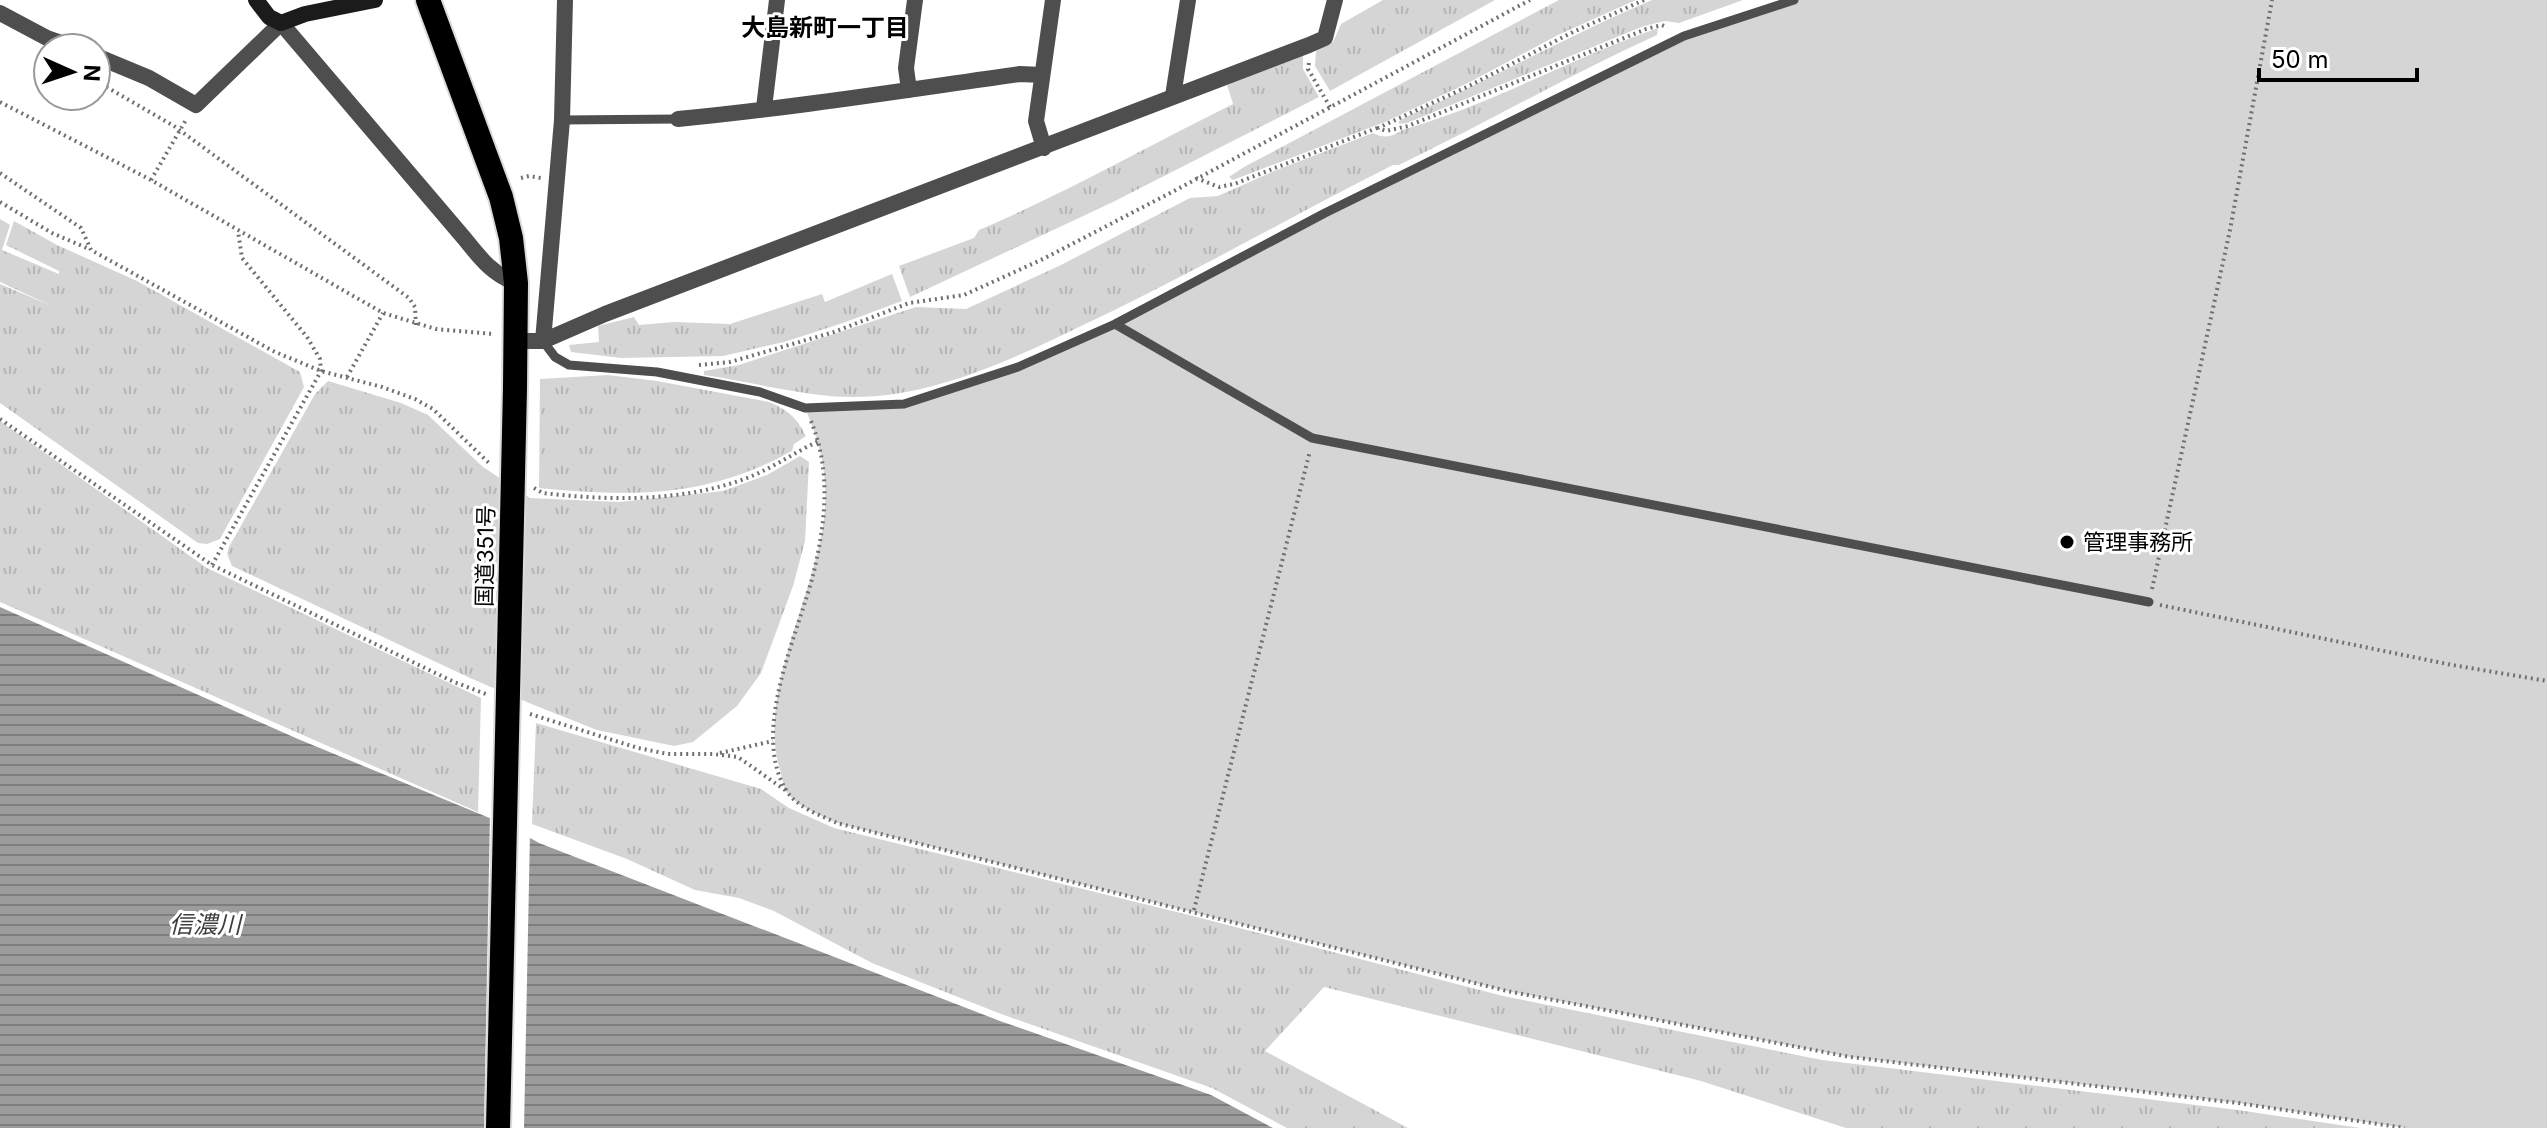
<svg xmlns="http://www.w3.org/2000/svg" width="2547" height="1128" viewBox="0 0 2547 1128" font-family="Inter,'Noto Sans JP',sans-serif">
  <defs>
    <pattern id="grass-tufts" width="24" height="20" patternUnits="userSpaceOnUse" patternTransform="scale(2)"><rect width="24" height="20" fill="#d5d5d5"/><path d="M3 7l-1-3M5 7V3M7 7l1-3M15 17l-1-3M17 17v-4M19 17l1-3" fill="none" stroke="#b5b5b5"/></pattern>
    <pattern id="water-rules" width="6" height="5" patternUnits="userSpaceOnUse" patternTransform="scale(2)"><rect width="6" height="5" fill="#9c9c9c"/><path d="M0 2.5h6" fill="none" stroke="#7d7d7d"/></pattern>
  </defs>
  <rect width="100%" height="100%" fill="#fff"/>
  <path fill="url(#grass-tufts)" d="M1383,0H1495L1330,91L1315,66L1316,51L1333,42L1341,24Z
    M1559,0H1636L1558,35L1470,82L1385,122L1233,180L1229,177L1244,167Z
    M1652,0H1743L1679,23L1665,21L1644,26L1407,123L1399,124V121L1408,116C1490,80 1569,35 1652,0Z
    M1658,28L1657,35C1569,75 1486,123 1399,165H1393C1288,218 1186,277 1079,327C1011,360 932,397 854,397C807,397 752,382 704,375V371L739,365L916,307L966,309L1061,265L1190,198L1218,196L1274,171L1373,133C1384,139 1393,137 1402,130C1491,105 1571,58 1658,28Z
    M1303,53V69L1319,97L1113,202L910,297L899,266L974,238L979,230C1066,193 1148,146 1233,104L1227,85Z
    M0,219L10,225L2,250L59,274V271L6,245L14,221L57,245L137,281L300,372L304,387L220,539L207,544L198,543L0,403V284L52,306L0,282Z
    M892,274L902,301L843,323L784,342L723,356L621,358L571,352L569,345L599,342L598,326L634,317L639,325L674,322L730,324L822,294L825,302Z
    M608,375L657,381L769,402C788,410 797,418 806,436L794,444L792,451C707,498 633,497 539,488L540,379Z
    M328,381L401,403L428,415L483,467L530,498L619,502L723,491L767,475L800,456L809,462L805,541L793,586L761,673L737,706L693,742L674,746L597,730L534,705L470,678L232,566L227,554L229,547L315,394Z
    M0,421L207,568L481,698L478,812L0,602Z
    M536,723L761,789L789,808L834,828L1193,916L1503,996L1822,1060L2238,1110L2360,1128H1846L1701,1081L1324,987L1265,1051L1408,1128H1287L1212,1088L1001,1014L872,963L774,911L739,898L695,890L627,859L532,824Z"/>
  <path fill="#d5d5d5" d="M1794,0H2547V1128H2405L2238,1103L1850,1057L1507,991L837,823C820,815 797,807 786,791C784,786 782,779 781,773C755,696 814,599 824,519C829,478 821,445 805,408L904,404L1018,367L1115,324L1684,36Z"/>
  <path fill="url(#water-rules)" d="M0,607L298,739L509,826L539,843L1000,1021L1211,1095L1273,1128H0Z"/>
  <path fill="#fff" d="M490,814L530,833L524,1128H484Z"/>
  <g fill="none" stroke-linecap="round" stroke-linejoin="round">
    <defs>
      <path id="highway" d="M428,0L501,197L511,238L516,283L515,388"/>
    </defs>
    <use href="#highway" stroke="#dbdbdb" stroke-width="28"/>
    <path stroke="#707070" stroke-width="4" stroke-dasharray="2 4" stroke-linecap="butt" d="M1644,0L1573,32L1467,87L1378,128L1386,131L1408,126L1646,29L1662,25L1667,27
      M1309,63L1308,69L1330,107
      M96,81L174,126L409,298L415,307L416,325
      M0,102L151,180L383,313L436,329L493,334
      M0,173L81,228L91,250L273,351L321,371L382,387L415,399L433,409L491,465
      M521,178L529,176L541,178
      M1196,178L1219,187L1234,184L1377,128
      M151,180L187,118
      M0,202L52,233L89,249
      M699,365L730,362L834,332L909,303L964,295L1043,259L1174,191L1530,0
      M347,377L383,313
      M0,419L212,565L454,682L486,694
      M811,421C831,470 826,520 814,571C799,633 750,730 786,790C796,807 820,815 837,823L1507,991L1850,1057L2238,1103L2405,1128
      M534,488L543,493C610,501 683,502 747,478C773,468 795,452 819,441
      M212,565L321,371L320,359L307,337L242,258L238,231
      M2152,589L2230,230L2272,0
      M2160,605L2452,665L2547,681
      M530,714L638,748L668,754H713L738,757L785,790
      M720,753L773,741
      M1194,910L1310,451"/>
    <path stroke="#4e4e4e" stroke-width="9" d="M562,120L678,119
      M1115,324L1312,438L2149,602
      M543,341L555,357L569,365L657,372L760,392L805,408L904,404L1018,367L1115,324L1325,213L1684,36L1794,0"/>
    <path stroke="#4e4e4e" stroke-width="16" d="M0,13L47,38L76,48
      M96,56L149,78L196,105L281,23L464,238C480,258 492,274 516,283
      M909,90L906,68L915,0
      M1173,96L1188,0
      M764,108L777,0
      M678,119C792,108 906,90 1020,74L1042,75
      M1044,148L1036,121L1053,0
      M516,341H543L562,120L565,0
      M543,341L605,314L1309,45L1325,38L1335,0"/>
    <path stroke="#1b1b1b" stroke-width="16" d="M256,0L269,17L281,23L305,14L375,0"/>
    <use href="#highway" stroke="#000" stroke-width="24"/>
    <defs>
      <path id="highway-bridge" d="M498,1128L515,388"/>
    </defs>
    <use href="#highway-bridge" stroke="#dbdbdb" stroke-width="28" stroke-linecap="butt"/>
    <use href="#highway-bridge" stroke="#000" stroke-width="24"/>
  </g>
  <circle fill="#000" stroke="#fff" stroke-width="3" cx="2067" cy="542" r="8"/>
  <g text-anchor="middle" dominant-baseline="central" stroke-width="6" stroke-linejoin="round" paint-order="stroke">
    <g font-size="22" fill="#000" stroke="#fff" text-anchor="start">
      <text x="2083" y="542">管理事務所</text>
    </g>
    <g font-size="22" fill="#000" stroke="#fff">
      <text transform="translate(485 556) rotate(-89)">国道351号</text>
    </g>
    <g font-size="24" font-weight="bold" fill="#000" stroke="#fff">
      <text x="825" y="27">大島新町一丁目</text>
    </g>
    <g font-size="24" font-style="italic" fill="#3d3d3d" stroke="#fff">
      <text x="205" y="924">信濃川</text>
    </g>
  </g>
  <g transform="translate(72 72) rotate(93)"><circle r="38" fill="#ffffff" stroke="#999999" stroke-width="2"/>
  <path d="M0-6L14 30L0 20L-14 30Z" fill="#000000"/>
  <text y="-12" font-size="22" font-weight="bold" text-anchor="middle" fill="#000000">N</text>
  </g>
  <path d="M2259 68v12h158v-12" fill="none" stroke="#000000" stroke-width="4"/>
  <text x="2271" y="68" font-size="24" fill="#000000" stroke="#ffffff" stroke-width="6" paint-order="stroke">50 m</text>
</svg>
